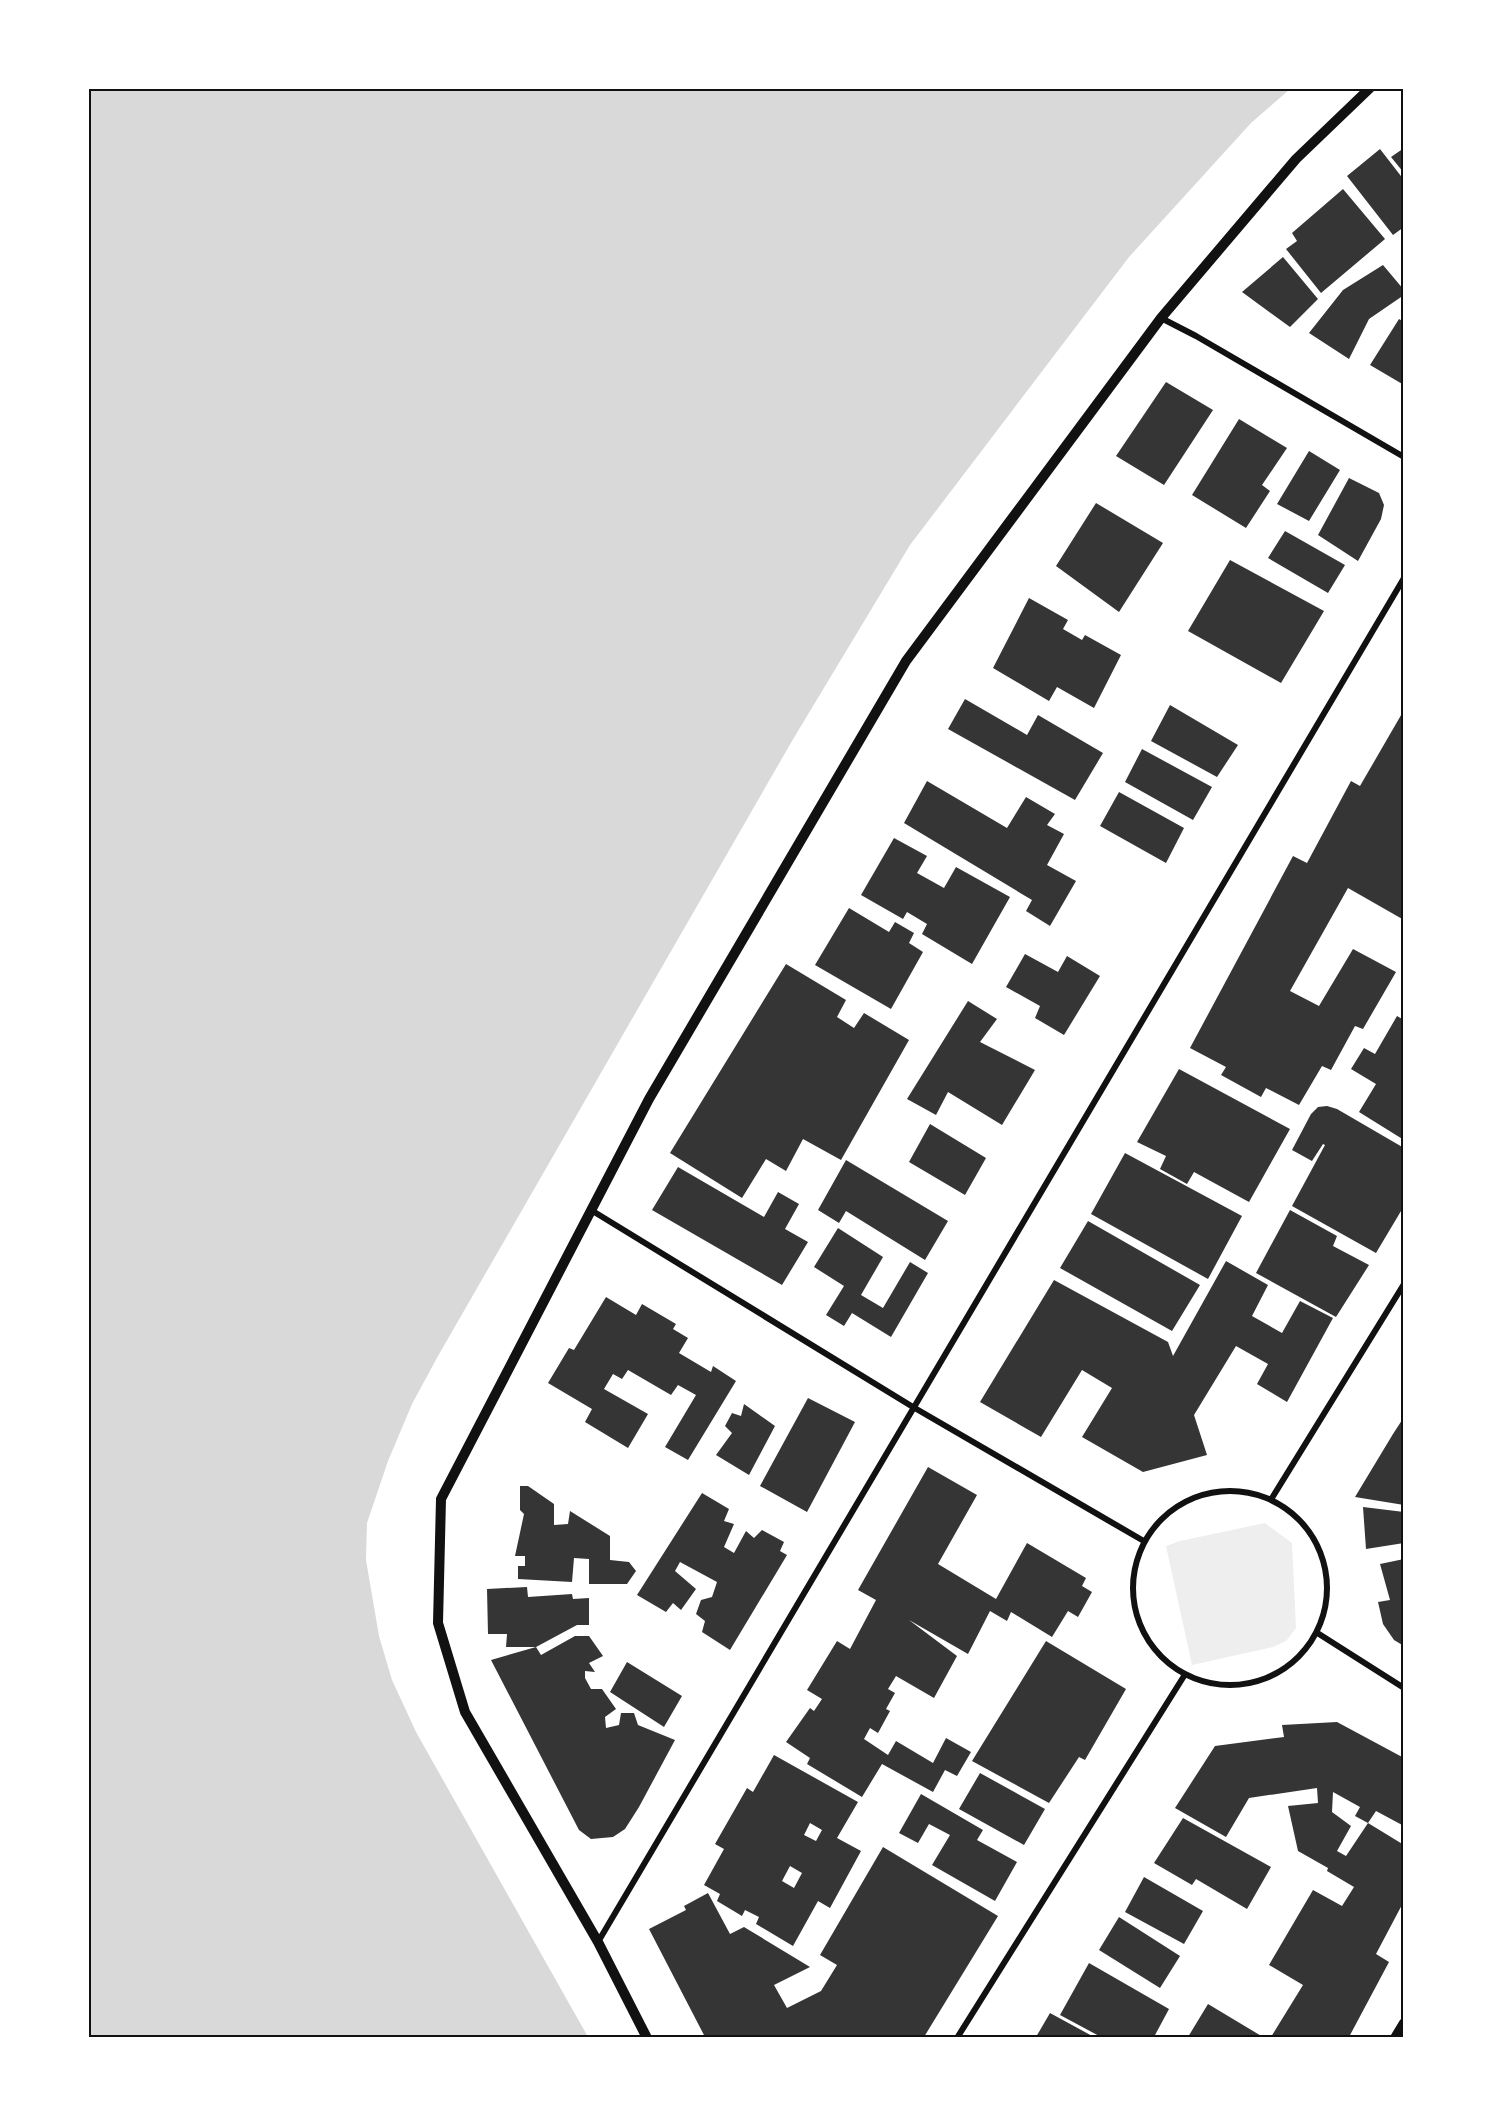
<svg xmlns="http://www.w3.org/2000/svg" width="1492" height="2126" viewBox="0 0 1492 2126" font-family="'Sofia Sans Condensed',sans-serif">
  <rect width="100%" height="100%" fill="#fff"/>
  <path fill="#eee" d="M1265,1523L1292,1543L1296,1628L1286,1641L1273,1647L1192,1665L1166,1546L1180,1541Z"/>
  <path fill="#d9d9d9" d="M88,89H1290L1251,123L1129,257L910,545L792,741L438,1356L412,1404L388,1461L367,1523L366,1560L379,1636L392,1680L416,1732L588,2037H89Z"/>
  <path fill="#353535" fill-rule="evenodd" d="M1404,148V173L1391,157Z
    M1380,149L1404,180V227L1393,235L1347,176Z
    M1343,189L1385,239L1321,293L1286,249L1297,241L1292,233Z
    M1283,257L1318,299L1290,327L1242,292Z
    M1383,265L1404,290V295L1369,319L1349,359L1309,333L1343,290Z
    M1399,319L1404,322V385L1370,365Z
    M1166,382L1213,410L1164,485L1116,456Z
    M1239,419L1287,448L1262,485L1270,491L1246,528L1192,495Z
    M1309,451L1340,470L1309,521L1277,504Z
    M1349,478L1379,493L1384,505L1381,519L1358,561L1318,535Z
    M1096,503L1163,543L1119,612L1056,566Z
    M1285,531L1345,565L1328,593L1268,558Z
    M1230,560L1324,611L1281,683L1188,631Z
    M1029,598L1068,620L1063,629L1082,640L1085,635L1121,655L1094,708L1057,687L1049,701L993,668Z
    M965,699L1027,735L1038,715L1103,753L1075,800L948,729Z
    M1170,705L1238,745L1217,777L1151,741Z
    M1404,710V920L1348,888L1290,991L1319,1006L1353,949L1396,972L1363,1029L1355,1026L1331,1070L1322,1066L1299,1105L1266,1088L1261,1097L1221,1075L1226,1067L1190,1048L1293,856L1307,863L1351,781L1360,786Z
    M1142,749L1212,787L1193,820L1125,782Z
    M927,781L1007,828L1026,797L1055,814L1047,825L1064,834L1047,865L1076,881L1050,926L1026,911L1032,900L904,823Z
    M1119,792L1184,828L1166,863L1100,826Z
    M894,838L927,856L917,873L944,888L956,867L1010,897L972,964L922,934L927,924L907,912L903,919L861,895Z
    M849,908L889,932L895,922L914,933L909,943L923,952L891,1009L815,965Z
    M1025,954L1058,972L1067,956L1100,976L1064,1035L1035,1018L1040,1006L1006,987Z
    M786,964L846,1000L837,1017L854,1028L864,1013L909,1040L841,1160L803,1139L786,1171L766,1159L742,1198L670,1153Z
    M968,1001L997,1019L980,1042L1035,1070L1002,1125L948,1092L936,1115L907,1099Z
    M1397,1016L1404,1020V1140L1359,1112L1376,1084L1351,1069L1364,1048L1375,1054Z
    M1179,1069L1290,1129L1249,1202L1194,1172L1187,1184L1160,1169L1166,1156L1137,1142Z
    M1327,1106L1337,1109L1404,1148V1206L1376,1253L1292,1206L1325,1145L1323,1144L1312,1161L1292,1150L1311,1114L1318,1107Z
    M930,1124L986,1158L965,1195L909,1162Z
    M1125,1153L1242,1216L1208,1279L1091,1214Z
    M846,1160L948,1221L925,1260L846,1211L839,1223L818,1210Z
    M678,1167L764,1217L778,1192L799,1204L785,1229L808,1242L782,1285L652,1210Z
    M1290,1210L1337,1236L1333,1246L1369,1265L1336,1317L1256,1273Z
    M1088,1221L1200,1285L1172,1331L1060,1268Z
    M838,1228L883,1257L861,1295L883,1308L910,1262L928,1273L891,1337L852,1313L844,1326L826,1315L844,1286L814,1267Z
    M1226,1261L1268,1285L1252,1316L1282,1333L1300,1301L1333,1318L1287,1402L1257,1384L1268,1364L1236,1346L1194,1415L1207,1455L1143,1472L1082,1437L1112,1388L1082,1370L1041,1437L980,1402L1054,1280L1168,1342L1173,1356Z
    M606,1297L636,1315L642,1304L676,1324L673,1329L688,1338L679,1353L711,1372L713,1366L736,1381L688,1460L665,1447L696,1395L678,1385L671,1395L628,1370L622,1379L613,1374L604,1389L648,1414L628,1448L585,1422L592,1409L548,1383L569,1348L574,1350Z
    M808,1398L855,1422L807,1512L760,1486Z
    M744,1404L775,1426L749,1475L716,1455L732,1433L725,1426L732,1413L741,1416Z
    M1404,1417V1505L1355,1497L1393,1434Z
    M928,1467L977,1495L938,1564L996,1599L1027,1543L1086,1578L1082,1586L1092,1592L1078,1617L1068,1611L1052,1637L1011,1612L1007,1621L990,1611L968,1654L909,1620L957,1656L934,1698L896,1676L888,1689L895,1693L886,1709L890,1711L878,1733L870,1728L864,1739L888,1755L896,1741L933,1763L946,1738L971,1752L957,1776L945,1770L933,1792L882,1764L862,1797L807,1764L810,1758L786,1742L810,1708L814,1711L822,1699L807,1690L837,1641L850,1649L876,1600L858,1590Z
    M520,1486H528L554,1504V1525L568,1524L570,1511L610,1536V1560L629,1562L636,1571L627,1584H589V1559L574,1558L572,1582L518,1579V1566H525V1556H515L524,1514L520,1510Z
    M702,1493L729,1509L724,1521L734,1524L724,1547L734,1553L746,1531L754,1538L762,1530L784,1542L780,1551L787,1555L730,1650L702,1632L705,1621L696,1614L701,1600L712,1597L717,1582L680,1562L675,1571L696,1589L681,1610L673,1603L666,1612L637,1595Z
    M1363,1507L1404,1512V1543L1366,1549Z
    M1404,1559V1646L1394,1640L1383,1624L1378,1602L1390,1600L1380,1564Z
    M527,1587L528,1597L572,1594L573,1599L589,1598V1625H577L536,1647H506L507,1634H488L487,1589Z
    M575,1636H589L603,1656L589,1663L595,1672L585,1671V1678L591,1689H602L616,1709L605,1717L606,1728L619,1725L621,1713H634L638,1725L675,1740L639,1807L625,1829L613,1837L591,1839L579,1830L491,1660L536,1647L541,1655Z
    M1046,1641L1126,1689L1085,1760L1079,1757L1049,1803L972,1761Z
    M627,1662L682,1696L664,1727L610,1692Z
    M1337,1722L1404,1758V1826L1376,1811L1368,1823L1355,1816L1360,1807L1333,1792L1332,1812L1351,1826L1337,1851L1346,1856L1368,1823L1404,1845V1901L1376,1954L1389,1962L1349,2037H1271L1303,1985L1269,1965L1313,1890L1342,1906L1354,1887L1327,1871L1328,1868L1298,1851L1288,1806L1318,1803L1317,1788L1249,1798L1226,1837L1175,1808L1215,1746L1284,1737L1282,1725Z
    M774,1755L858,1802L837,1838L861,1851L830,1908L818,1901L793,1946L756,1924L759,1917L745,1910L742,1916L717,1901L720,1894L704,1885L724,1849L715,1844L747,1788L753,1792ZM810,1823L822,1830L816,1841L804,1835ZM790,1866L802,1873L794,1888L782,1881Z
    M980,1773L1045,1809L1024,1845L959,1809Z
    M921,1794L983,1830L977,1840L1017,1862L995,1901L932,1865L950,1835L929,1824L918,1843L899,1833Z
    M1183,1818L1271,1867L1247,1909L1196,1879L1192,1885L1154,1863Z
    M883,1847L998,1916L924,2037H705L649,1929L686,1910L684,1906L708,1893L730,1934L744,1927L810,1967L774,1985L787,2008L821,1991L837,1965L820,1955Z
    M1144,1877L1203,1911L1184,1944L1125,1912Z
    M1119,1917L1180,1956L1160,1988L1099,1950Z
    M1089,1963L1169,2009L1154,2037H1101L1060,2015Z
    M1208,2004L1263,2037H1188Z
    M1050,2013L1094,2037H1036Z"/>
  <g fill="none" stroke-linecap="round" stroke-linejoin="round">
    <path stroke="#111" stroke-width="6" d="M1161,318L1196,336L1404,457
      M591,1210L913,1407L1142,1540
      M1133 1588a97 97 0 1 1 194 0a97 97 0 1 1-194 0Z
      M1272,1498L1404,1284
      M1319,1634L1404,1688
      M598,1942L1404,578
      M957,2038L1184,1676"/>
    <path stroke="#111" stroke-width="10" d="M647,2038L598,1942L465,1712L438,1623L441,1499L649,1099L906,661L1161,318L1296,159L1370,88
      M1395,2038L1404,2023"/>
  </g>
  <rect width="1492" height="2126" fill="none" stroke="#ffffff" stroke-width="180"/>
  <rect x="90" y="90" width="1312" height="1946" fill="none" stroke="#111" stroke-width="2"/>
</svg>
